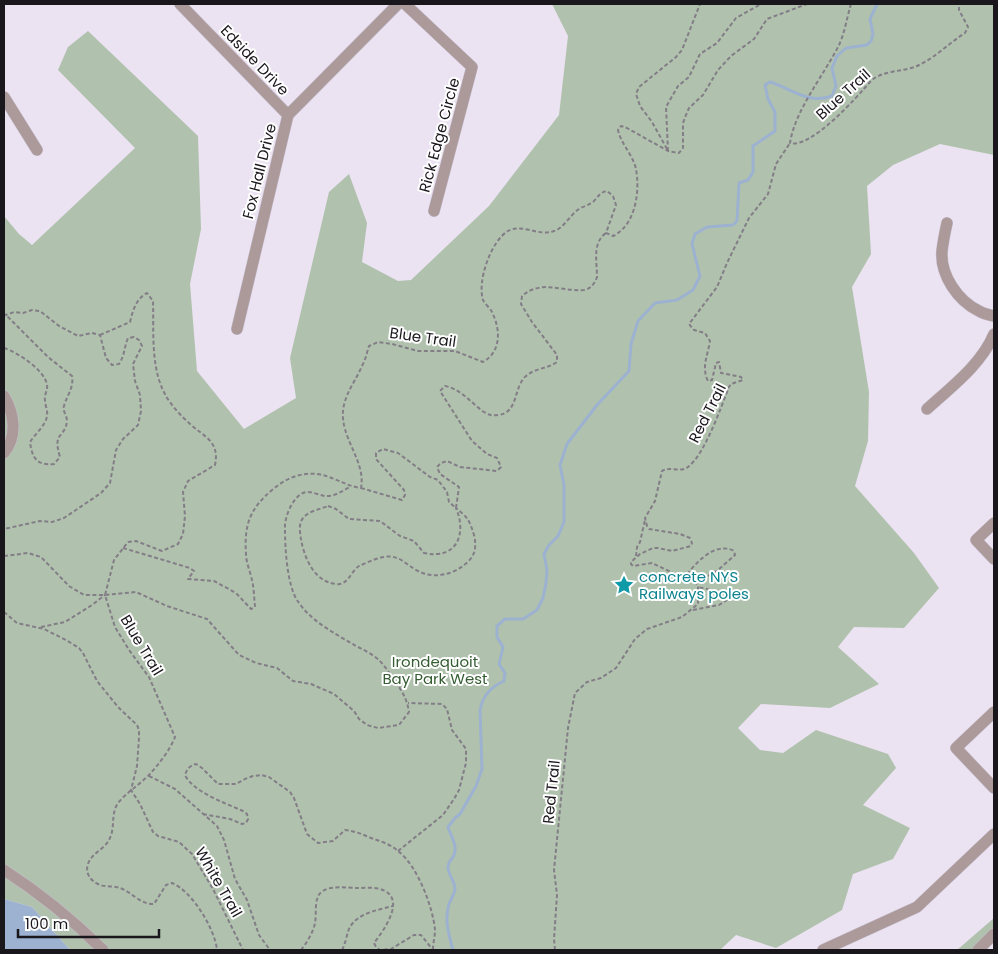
<svg xmlns="http://www.w3.org/2000/svg" width="998" height="954" viewBox="0 0 998 954" font-family="Poppins,sans-serif">
  <rect width="100%" height="100%" fill="#ebe2f2"/>
  <path fill="#b0c2ad" d="M552,4H994V155L940,144L893,165L867,186L871,254L852,287L869,392L868,441L855,486L914,553L939,588L904,628L854,627L838,647L879,684L830,708L761,704L738,728L760,750L783,753L816,730L888,754L896,768L863,805L910,828L893,859L853,874L842,910L776,948L736,935L720,950H70L32,907L4,899V216L19,234L32,245L135,148L58,70L68,47L88,31L198,136L201,229L190,284L197,371L244,429L296,398L290,358L329,192L349,174L367,223L362,262L398,281L411,280L489,206L559,115L568,36Z
    M994,918V934L978,950H957Z"/>
  <path fill="#9cb2d0" d="M4,899L32,907L70,950H4Z"/>
  <g fill="none" stroke-linecap="round" stroke-linejoin="round">
    <path stroke="#9cb2d0" stroke-width="3" d="M453,950C449,935 444,920 449,904C451,899 454,895 455,889C455,881 448,875 448,867C448,863 451,860 453,857C459,847 451,837 448,827L455,818L460,814L476,786L482,769L480,710C483,695 491,687 504,681L505,673L499,664L503,647L497,637V626L505,619H523L537,610L543,598L546,583L547,570L544,554L549,545L558,536L564,522V485L560,465L567,444L597,405L629,371L631,344L638,321L655,303L677,300L693,290L700,276L692,244L695,234L707,227L733,225L737,221L739,183L748,180L753,172V146L775,131V112L768,99L765,85L770,82C790,88 809,105 832,96L836,86L832,68L837,56L846,48L867,45L871,41L873,34L870,19L877,4"/>
    <defs>
      <path id="minor" d="M180,4L288,115
        M405,4L472,67L434,211
        M4,97L37,150
        M947,223C945,232 943,242 942,251C940,275 958,301 979,311C984,314 989,315 994,316
        M237,329L288,115L398,4
        M4,396C14,413 18,436 4,453
        M927,409C951,387 981,365 994,334
        M994,523L976,540L994,559
        M994,712L956,748L994,788
        M4,870C41,894 72,919 103,950
        M823,950L917,907L994,834
        M978,950L994,934"/>
    </defs>
    <use href="#minor" stroke="#c5bdcb" stroke-width="12"/>
    <path stroke="#837d87" stroke-width="2" stroke-dasharray="4 2.5" stroke-linecap="butt" d="M851,4C847,17 845,32 839,45C824,75 795,110 790,143C811,149 857,97 870,82C881,70 903,72 917,66C935,58 949,43 965,33L968,27L959,10V4
      M667,149L652,122L640,106L636,94L639,87L676,57L682,50L700,4
      M668,151L666,107L678,86L689,77L700,54L717,43L736,18L761,4
      M4,314L6,315L14,312L23,313L32,310L40,311L59,326L78,336L92,333L100,335L106,358L112,365L119,364C125,355 124,347 128,338L134,337L139,340L142,346L133,364L135,381L140,395L141,411L138,425L123,439L116,450L110,483L101,493L64,518L52,522L40,521L4,529
      M100,335L130,322C133,310 136,299 147,293L153,301C154,332 150,368 166,396C171,405 181,416 189,423C204,437 220,441 215,465L188,481L183,492L185,516L183,534L178,544L162,551L136,541L128,542L114,560L105,595L115,627L129,650L149,677L175,737C170,750 159,764 149,775C139,785 127,792 118,803C110,815 116,827 109,840C106,846 98,851 93,856C84,865 85,878 98,884C104,887 110,886 116,887C130,889 139,905 154,904L166,885L172,883C192,891 215,929 217,950
      M4,348C17,352 45,370 47,385C48,390 44,395 45,400C45,405 48,411 47,416C46,425 35,434 30,442C32,458 37,466 54,464L60,457C52,431 65,439 67,421C67,415 62,411 64,406C67,395 74,388 72,376L48,357L7,316
      M361,488L402,500L405,495L404,490L376,459V453L383,449L398,453L430,477L438,480L447,492L449,502L456,508L459,487L440,474L437,467L441,463L447,461L460,467L497,471L501,467L497,458L487,454L472,441L440,391L445,386C461,389 471,403 484,412C489,415 492,416 498,415C519,413 513,387 526,376C535,368 547,369 557,362V355L532,322L521,304L522,296C542,279 561,292 584,290C591,289 595,283 597,277C597,261 592,243 606,233
      M328,506L336,509L349,519L380,521L400,536L414,541L424,553C457,560 467,534 456,508C468,518 469,519 474,535C477,548 475,557 464,565C452,575 433,579 418,571C406,565 399,554 384,557C376,558 366,563 359,566C351,571 348,586 336,584C314,582 304,557 301,539C300,532 298,523 304,517C309,511 321,509 328,506Z
      M123,548L190,568L194,571L188,579L214,581L236,593L251,609L254,608L255,606C254,598 254,588 252,580C250,571 246,562 246,554C244,524 250,509 272,490C285,479 300,472 317,474C333,476 345,486 361,488C365,467 350,448 345,429C337,402 353,387 363,364C366,358 367,352 369,346L378,342L392,344L418,351H455L483,362C501,352 501,330 492,312C490,308 485,304 483,300C477,281 491,241 508,231C522,223 539,237 554,231C564,228 570,215 579,209C584,206 589,205 593,202C598,197 600,192 607,191L613,196L616,205L606,233L613,236C636,225 640,191 636,169C633,155 621,144 618,130L621,126L627,128L668,151L679,153L683,148V123L686,115L689,108L703,95L718,70L731,56L754,39L767,19L807,4
      M4,556L28,553L41,557L69,586L84,595H105L136,592L167,606L207,619L239,655L256,663L277,668L293,681L311,684L334,694L354,711L359,719L367,725L378,728L399,725L409,712C407,699 402,691 395,681C390,674 385,666 379,660C372,654 364,650 356,646C336,634 312,622 299,603C287,588 285,548 285,529C284,518 292,498 303,493C310,490 318,495 325,496C334,497 342,491 350,487
      M636,556L637,547L640,542L645,520
      M687,574C697,562 716,541 734,551L735,555L718,570L697,583
      M693,610L719,605L727,600V597L724,593L698,587
      M4,612L17,623L44,629L66,640L79,648L83,653L97,681L118,707L137,725L139,730V738L137,766L131,790L140,804L153,832L158,836L179,842L192,854L213,889L243,950
      M41,627L65,622L92,605L105,595
      M149,776L175,789L217,826L224,840L235,879L247,900L259,935L270,950
      M203,814L230,819L242,824L246,823L248,819L247,814L243,811C225,803 193,792 185,775C187,769 189,766 196,764L202,768L218,784H236L245,779L253,776L261,775L269,777L290,792L294,798L307,834L318,843L333,841L345,830C354,831 362,834 371,838C380,841 390,844 398,851C417,865 433,907 435,930C435,936 433,943 433,949
      M398,851L443,815L454,799L459,790L466,763V749L452,730L447,709L442,704L408,703
      M301,950C307,942 313,933 315,923C317,914 313,896 323,891C332,885 347,888 357,888C364,888 373,887 380,889C408,897 384,930 374,943L376,947L380,950L391,949L414,935H421L433,950
      M342,950C346,943 347,932 350,927C358,913 378,910 393,906
      M555,950L554,939L557,895L554,870L568,728L575,693L587,682L601,678L616,668L635,639L647,629L682,617L698,604V585L687,574H675L652,563L633,566L631,564V562L640,554L653,548H658L672,551L691,546L692,543L690,538L680,534L649,529L647,526L645,518L655,501L662,471C670,466 680,473 688,467C705,454 721,407 729,387L731,384L743,380L741,377L721,373L719,362L716,363L712,380L708,381C701,367 708,355 710,341L705,333L694,330L689,324L717,287L727,263L749,218L768,194L776,164L790,143"/>
    <use href="#minor" stroke="#ac9a9b" stroke-width="11"/>
  </g>
  <defs>
    <symbol id="sight-bare" viewBox="-9 -9 18 18"><path d="M0-6L1.8-2.2L6-1.7L2.9 1.2L3.7 5.4L0 3.3L-3.7 5.4L-2.9 1.2L-6-1.7L-1.8-2.2Z" fill="#0f9aa8" stroke="#fff" stroke-width="2.5" paint-order="stroke"/></symbol>
  </defs>
  <g fill-rule="evenodd">
    <use href="#sight-bare" x="610" y="571" width="28" height="28"/>
  </g>
  <g text-anchor="middle" dominant-baseline="central" stroke-width="4" stroke-linejoin="round" paint-order="stroke">
    <g font-size="15" fill="#1a171c" stroke="#fff">
      <text transform="translate(255 60) rotate(46)">Edside Drive</text>
      <text transform="translate(843 94) rotate(-42)">Blue Trail</text>
      <text transform="translate(439 135) rotate(-75)">Rick Edge Circle</text>
      <text transform="translate(259 171) rotate(-76)">Fox Hall Drive</text>
      <text transform="translate(423 337) rotate(8)">Blue Trail</text>
      <text transform="translate(707 413) rotate(-63)">Red Trail</text>
      <text transform="translate(142 645) rotate(59)">Blue Trail</text>
      <text transform="translate(551 792) rotate(-84)">Red Trail</text>
      <text transform="translate(219 882) rotate(60)">White Trail</text>
    </g>
    <g font-size="15" fill="#0d838f" stroke="#fff" text-anchor="start">
      <text x="639" y="576">concrete NYS<tspan x="639" dy="17">Railways poles</tspan></text>
    </g>
    <g font-size="15" fill="#355c32" stroke="#fff">
      <text x="435" y="661">Irondequoit<tspan x="435" dy="17">Bay Park West</tspan></text>
    </g>
  </g>
  <rect width="998" height="954" fill="none" stroke="#1a171c" stroke-width="10"/>
  <path d="M18 929v8h141v-8" fill="none" stroke="#1a171c" stroke-width="2.5"/>
  <text x="25" y="929" font-size="15" fill="#1a171c" stroke="#ffffff" stroke-width="4" paint-order="stroke">100 m</text>
</svg>
